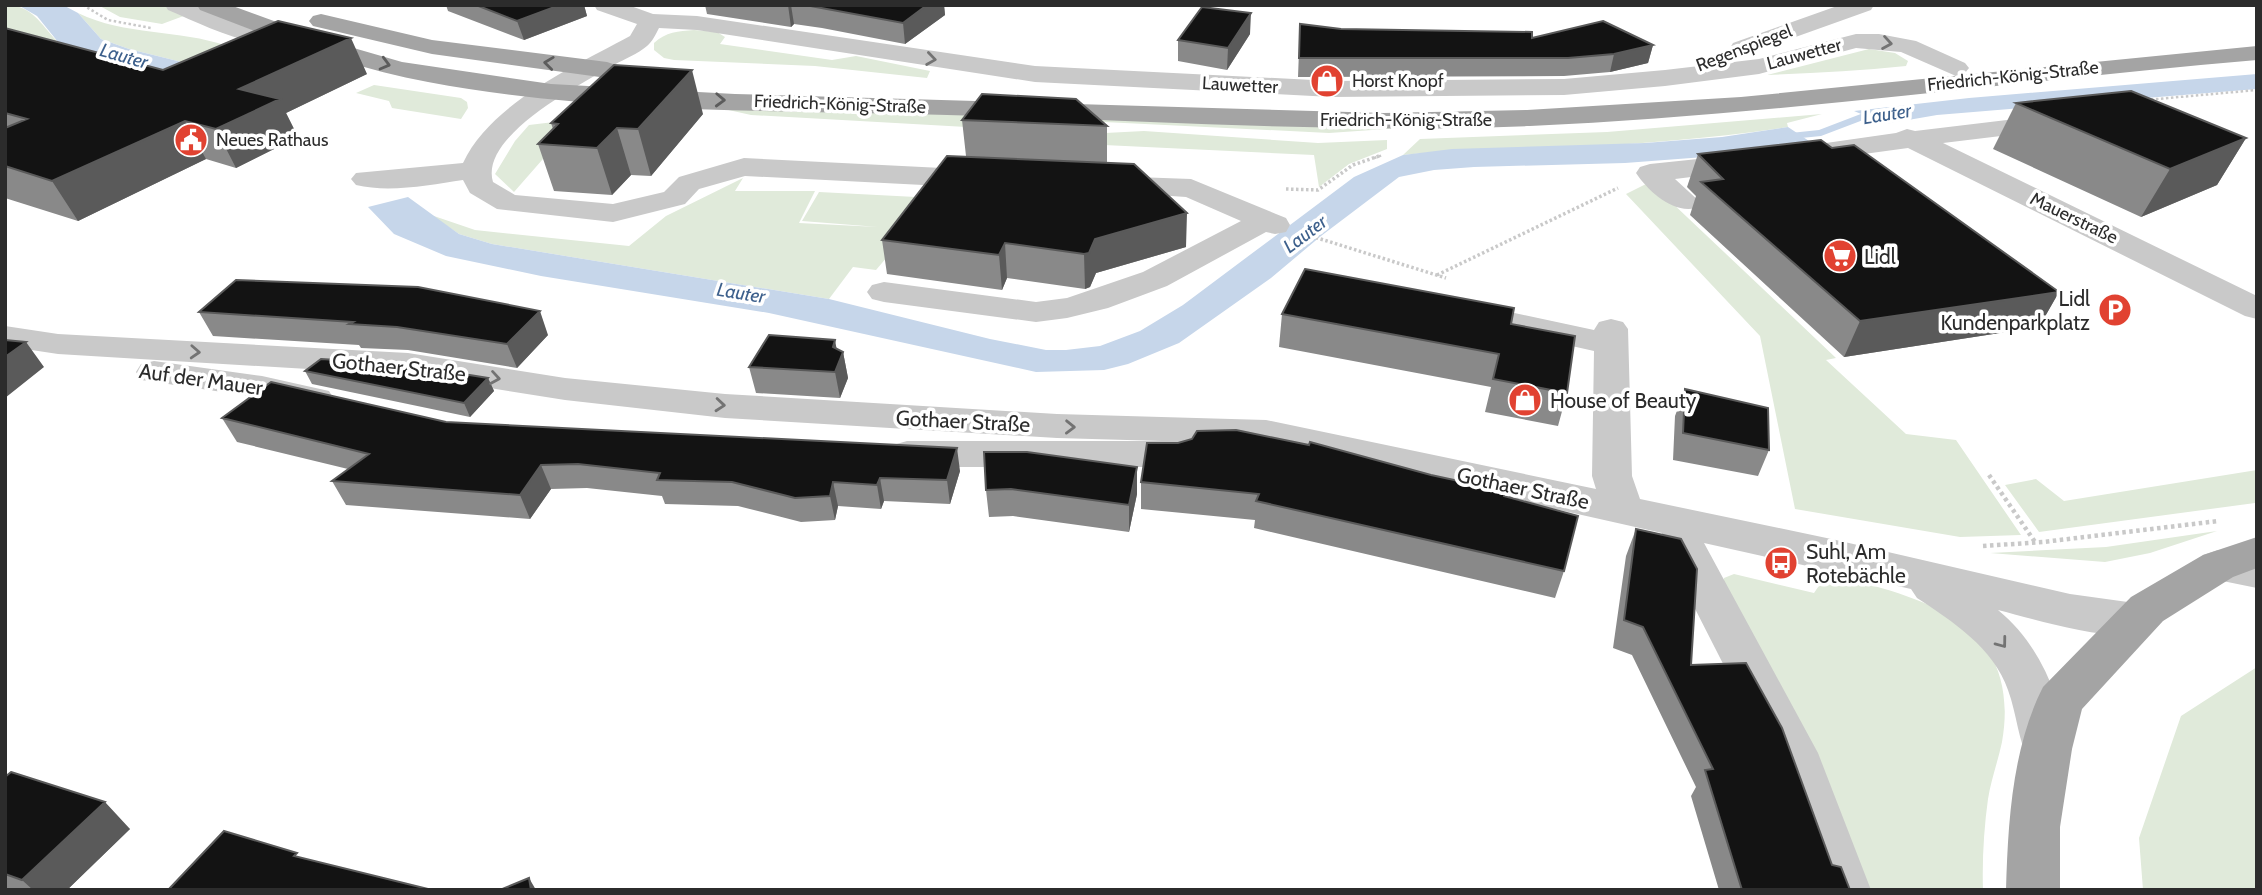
<svg xmlns="http://www.w3.org/2000/svg" width="2262" height="895" viewBox="0 0 2262 895" font-family="Cabin,sans-serif">
  <rect width="100%" height="100%" fill="#fff"/>
  <path fill="#e0eada" d="M5,5C33,5 40,24 57,41C64,47 73,51 80,56L5,65Z
    M98,5H167L189,14L162,24L120,17Z
    M78,13C125,36 179,29 227,46L222,72L129,49L101,39Z
    M694,30L717,32L725,37L720,44L832,60L856,56L930,71L927,78L815,66L674,60L664,58L654,50V43C666,32 678,31 694,30Z
    M1869,49L1895,53L1908,61L1906,66C1860,71 1814,73 1767,75Z
    M374,85L461,98L467,102L468,108L461,119L392,108L389,101L356,93Z
    M724,109H769L1401,128L1329,133L1104,122L1002,129L751,115Z
    M1822,114L1787,123L1788,127C1714,138 1639,144 1564,148C1510,150 1457,149 1403,155L1420,139L1607,132Z
    M604,116L571,127L514,192L495,174L515,141L529,125Z
    M1144,131L1318,143L1387,140V149L1349,164L1319,187L1314,155L1083,144L1086,134Z
    M743,178L735,191H815L799,223L878,227L802,221L819,192L916,197L911,229L876,270L853,267L829,299L492,244L459,234L431,215L475,230L629,246L666,216Z
    M1650,182L1836,358L1826,360L1906,434L1956,440L2021,535L1960,537L1795,509L1760,336L1626,194Z
    M2257,470L2255,503L2039,532L2005,485L2036,479L2064,501Z
    M2217,531L2150,553L2105,562L1990,553L2106,547Z
    M1734,574L1814,593L1827,574C1921,597 2023,620 2002,742C1998,761 1991,780 1988,799C1984,828 1982,860 1983,890H1860L1723,589L1724,578Z
    M2257,667V890H2143L2139,838L2181,716Z"/>
  <path fill="#c6d6ea" d="M18,5H63L78,13L101,39L129,49L222,72L217,91L80,56L58,42L37,16Z
    M2257,74V89L1937,115L1885,124L1854,111L1969,98Z
    M1788,127L1812,143L1744,154L1625,163L1474,167L1434,170L1399,177L1321,236L1271,278L1179,343L1128,364L1104,370L1036,372L769,313L541,276L446,256L394,234L368,207L408,197L459,234L492,244L829,299L990,339L1046,350H1066L1100,346L1140,331L1183,305L1354,177L1403,155L1452,149L1645,143L1722,137Z"/>
  <g fill="none" stroke-linecap="round" stroke-linejoin="round">
    <path fill="#c6d6ea" fill-rule="evenodd" d="M1882,109L1885,110V114L1871,117L1821,136L1781,140L1776,137L1781,134L1819,130L1866,112Z"/>
    <path stroke="#c9c9c9" stroke-width="2.5" stroke-dasharray="2.5 2.5" stroke-linecap="butt" d="M83,5L108,20L151,28
      M2146,100L2257,90
      M1374,158L1383,155"/>
    <path stroke="#c9c9c9" stroke-width="3.5" stroke-dasharray="2.5 2.5" stroke-linecap="butt" d="M1286,189L1318,190L1353,165L1379,156
      M1311,236L1446,278
      M1437,275L1618,188"/>
    <path stroke="#c9c9c9" stroke-width="4.5" stroke-dasharray="3.5 3.5" stroke-linecap="butt" d="M1989,475L2035,542
      M1983,546L2043,542L2218,521"/>
    <path fill="#c9c9c9" fill-rule="evenodd" d="M165,5H197L250,27L305,33L308,38L305,43C259,54 208,27 168,10Z
      M594,5H628L653,14L697,16L1035,66L1332,81L1564,79L1665,70L1759,59L1856,34H1879L1916,41L1965,63L1969,68L1965,73L1956,76L1901,52L1856,48L1759,74L1665,86L1564,95L1332,97L1035,82L697,30L659,28C656,34 652,42 647,46C638,54 624,59 614,65C581,84 479,136 493,182L515,195L613,204L664,192L679,177L744,158L982,170L992,173L997,179L992,185L982,188L745,176L699,189L685,204L613,222L497,209L470,193L463,180C430,185 389,193 356,185L351,179L356,173L463,163C491,103 575,66 630,36L637,24L597,10Z
      M1840,5H1874L1871,10L1751,53L1742,55L1733,53L1730,48L1733,43Z
      M2058,114L2068,116L2072,122L2068,128L1943,143L2257,296V319L2245,316L1908,148L1805,162L1795,160L1791,154L1795,148L1805,146L1896,133L1907,129L1915,131Z
      M1746,154L1756,157L1760,163L1756,169L1675,179L1700,202L1696,208C1673,214 1648,191 1636,173L1640,167L1650,164Z
      M1108,176L1191,179L1276,214L1286,218L1290,225L1286,232L1275,234L1266,232L1167,286L1108,308L1067,318L1036,322L884,302L872,299L867,292L872,285L884,282L1036,302L1067,298L1143,272L1241,221L1186,197L1098,191L1093,185L1098,179Z
      M1459,301L1594,330L1599,322L1611,319L1623,322L1628,329L1632,476L1640,499L1836,540L2070,594L2135,603L2151,608L2157,620L2151,632C2112,644 2038,620 1998,610C2043,647 2057,696 2072,749L2064,764L2047,770L2030,764C2018,740 2017,715 2008,690C1994,648 1952,621 1917,598L1911,589L1704,543L1818,753L1871,890H1817L1769,754L1660,540L1662,533L1266,444L1178,442L1190,445L1195,454L1190,463L1176,467H907L893,463L888,454L893,445L907,441H1162L1057,438L725,418L565,400L408,375L58,354L5,346V326L58,334L408,353L565,378L725,394L1057,414L1266,420L1596,489L1592,476L1594,351L1447,318L1442,311L1447,304Z
      M154,361L262,376L329,391L334,399L329,407L316,411L262,398L141,380L136,372L141,364Z
      M2218,550L2257,556V588L2203,577L2197,566L2203,555Z"/>
    <path fill="#a4a4a4" fill-rule="evenodd" d="M197,5H230L326,40L402,62L551,84L735,94L1384,113L1527,110L1741,97L2257,46V60C2014,81 1774,115 1530,126C1336,134 1142,120 947,115C774,110 599,114 428,82C349,67 274,39 200,10Z
      M321,14L432,40L607,62L616,65L620,70L616,75L607,78L432,54L313,26L309,21L313,16Z
      M2257,537V568L2233,577L2163,621L2082,709L2072,749L2060,827V890H2006C2008,823 2012,748 2043,687L2131,597L2203,555Z"/>
  </g>
  <path fill="#898989" d="M446,5H584L587,16L524,40L448,11Z
    M705,5H944L945,15L905,44L822,28L794,24L791,27L707,14Z
    M1300,24L1341,29L1532,38L1653,45L1648,63L1610,72L1564,76L1298,77Z
    M5,28L163,70L367,74L286,113L298,137L236,168L206,159L78,221L5,198Z
    M1250,34L1227,70L1178,61V40Z
    M2016,103L2246,138L2217,185L2141,217L1993,149Z
    M703,114L651,176L631,175L612,195L554,191L538,144L553,129L551,123Z
    M962,120L1107,126V163L1186,247L1096,273L1090,287L1085,289L1007,278L1002,290L887,274L882,240L966,156Z
    M1832,148L2059,292L2039,327L1844,357L1690,215L1696,196L1687,187L1698,154Z
    M236,280L548,335L517,368L408,350L361,348L359,345L213,336L199,312Z
    M1282,314L1511,324L1567,393L1558,426L1485,412L1491,387L1279,347Z
    M837,349L843,352L848,378L840,398L756,393L749,367Z
    M305,371L488,378L494,391L470,417L312,384Z
    M1685,389L1769,450L1758,476L1673,460L1675,416Z
    M222,418L446,422L960,471L950,504L884,501L881,509L838,506L835,520L801,522L738,506L665,504L662,496L587,488L551,489L530,519L346,505L332,481L348,469L237,442Z
    M1178,443L1504,496L1564,571L1555,598L1254,528L1255,520L1141,509V482Z
    M984,452L1137,494L1129,532L1013,516L989,517L986,490Z
    M1636,529L1691,665L1850,890H1719L1691,796L1696,787L1632,655L1613,648L1626,556Z
    M5,777L130,829L67,890H5Z"/>
  <path fill="#5a5a5a" d="M560,5H584L587,16L524,40L517,21Z
    M788,5H791L794,24L791,27Z
    M927,5H944L945,15L905,44L903,23Z
    M1251,13L1250,34L1227,70L1228,48Z
    M351,38L367,74L286,113L298,137L236,168L216,129L239,89Z
    M1653,45L1648,63L1610,72L1614,54Z
    M692,70L703,114L651,176L638,129Z
    M185,121L206,159L78,221L52,181Z
    M617,128L631,175L612,195L597,148Z
    M2246,138L2217,185L2141,217L2170,169Z
    M1187,213L1186,247L1096,273L1090,287L1085,289L1084,254L1095,239Z
    M1005,243L1007,278L1002,290L999,255Z
    M2059,292L2039,327L1844,357L1860,321Z
    M540,311L548,335L517,368L507,344Z
    M835,340L839,362L843,352L848,378L840,398L835,372L833,347Z
    M26,342L44,367L5,398V357Z
    M488,378L494,391L470,417L464,403Z
    M957,448L960,471L950,504L947,480Z
    M541,465L551,489L530,519L520,495Z
    M1137,467V494L1129,532V505Z
    M880,478L884,501L881,509L877,485Z
    M833,482L838,506L835,520L830,496Z
    M105,802L130,829L67,890H33L22,880Z
    M529,878L536,890H531Z"/>
  <path fill="#131313" stroke="#5a5a5a" stroke-width="2" d="M476,5H560L517,21Z
    M805,5H927L903,23Z
    M1202,7L1251,13L1228,48L1178,40Z
    M278,21L351,38L239,89L280,99L216,129L185,121L52,181L5,166V128L27,119L5,113V28L163,70Z
    M1603,21L1653,45L1614,54L1568,58H1299L1300,24L1341,29L1532,32V38Z
    M614,65L692,70L638,129L617,128L597,148L538,144L558,124L551,123Z
    M2131,91L2246,138L2170,169L2016,103Z
    M982,94L1076,99L1107,126L962,120Z
    M1821,140L1832,148L1854,145L2059,292L1860,321L1701,182L1723,179L1698,154Z
    M947,156L1134,164L1187,213L1095,239L1089,253L1084,254L1005,243L999,255L882,240Z
    M1305,269L1514,308L1511,324L1575,336L1567,393L1493,379L1499,354L1282,314Z
    M236,280L418,287L540,311L507,344L397,327L349,324L353,322L199,312Z
    M769,335L835,340L833,347L843,352L835,372L749,367Z
    M5,340L26,342L5,357Z
    M321,359L401,364L488,378L464,403L305,371Z
    M271,382L446,422L957,448L947,480L880,478L877,485L833,482L830,496L795,498L732,482L657,480L660,473L578,464L541,465L520,495L332,481L369,454L222,418Z
    M1685,389L1768,408L1769,450L1683,433Z
    M1236,430L1309,445L1310,442L1431,475L1505,491L1504,496L1578,516L1564,571L1256,501L1259,494L1141,482L1147,443H1178L1192,439L1197,431Z
    M984,452H1027L1137,467L1129,505L1011,489L986,490Z
    M1636,529L1681,539L1697,569L1691,665L1746,663L1782,728L1832,865L1841,867L1850,890H1742L1705,770L1713,769L1643,627L1624,620Z
    M11,772L105,802L22,880L5,874V777Z
    M224,831L297,853L294,856L432,890H168Z
    M529,878L531,890H500Z"/>
  <defs><path id="oneway-chevron" d="M-2-3.5L2.5 0L-2 3.5" fill="none" stroke-width="1.6" stroke-linecap="round" stroke-linejoin="round" transform="scale(1.75)"/></defs>
  <g stroke="#737373">
    <use href="#oneway-chevron" transform="translate(1887 43) rotate(9)"/>
    <use href="#oneway-chevron" transform="translate(931 59) rotate(8)"/>
    <use href="#oneway-chevron" transform="translate(195 352) rotate(3)"/>
    <use href="#oneway-chevron" transform="translate(495 378) rotate(9)"/>
    <use href="#oneway-chevron" transform="translate(720 405) rotate(5)"/>
    <use href="#oneway-chevron" transform="translate(1070 427) rotate(1)"/>
    <use href="#oneway-chevron" transform="translate(2002 643) rotate(53)"/>
  </g>
  <g stroke="#5c5c5c">
    <use href="#oneway-chevron" transform="translate(549 63) rotate(-173)"/>
    <use href="#oneway-chevron" transform="translate(385 64) rotate(15)"/>
    <use href="#oneway-chevron" transform="translate(720 100) rotate(2)"/>
  </g>
  <defs>
    <symbol id="shop-disc" viewBox="-11 -11 22 22"><circle r="9.5" fill="#e14231" stroke="#fff"/><path d="M-5-2.5h2.3a2.7 3.5 0 0 1 5.4 0H5L5.5 6h-11ZM-1.5-2.5h3a1.5 2.3 0 0 0-3 0Z" fill="#fff"/></symbol>
    <symbol id="civic-disc" viewBox="-11 -11 22 22"><circle r="9.5" fill="#e14231" stroke="#fff"/><path d="M-.6-6.5H3V-4.5H.6V-3L4-1V1h2V6H-6V1h2V-1L-.6-3ZM-1.2 2.5V6h2.4V2.5Z" fill="#fff"/></symbol>
    <symbol id="supermarket-disc" viewBox="-11 -11 22 22"><circle r="9.5" fill="#e14231" stroke="#fff"/><path d="M-6-5.5h2.5l.6 2H6L4.5 2H-2.5L-4.4-4H-6ZM-1.5 3.2a1.3 1.3 0 1 0 .1 0ZM3 3.2a1.3 1.3 0 1 0 .1 0Z" fill="#fff"/></symbol>
    <symbol id="parking-disc" viewBox="-11 -11 22 22"><circle r="9.5" fill="#e14231" stroke="#fff"/><path d="M-3.5-5.5H1a3.5 3.5 0 0 1 0 7H-1V5.5H-3.5ZM-1-3.4V-.6H.8a1.4 1.4 0 0 0 0-2.8Z" fill="#fff"/></symbol>
    <symbol id="bus-disc" viewBox="-11 -11 22 22"><circle r="9.5" fill="#e14231" stroke="#fff"/><path d="M-5-6H5V4H4V6H2V4H-2V6H-4V4H-5ZM-3.5-4V0h7V-4ZM-3.5 1.2v1.5H-2V1.2ZM2 1.2v1.5H3.5V1.2Z" fill="#fff"/></symbol>
  </defs>
  <g fill-rule="evenodd">
    <use href="#shop-disc" x="1308" y="62" width="38" height="38"/>
    <use href="#civic-disc" x="172" y="121" width="38" height="38"/>
    <use href="#supermarket-disc" x="1821" y="237" width="38" height="38"/>
    <use href="#parking-disc" x="2096" y="291" width="38" height="38"/>
    <use href="#shop-disc" x="1506" y="381" width="38" height="38"/>
    <use href="#bus-disc" x="1762" y="544" width="38" height="38"/>
  </g>
  <g text-anchor="middle" dominant-baseline="central" stroke-width="7" stroke-linejoin="round" paint-order="stroke">
    <g font-size="18" fill="#2c2c2c" stroke="#fff">
      <text transform="translate(1744 48) rotate(-21)">Regenspiegel</text>
      <text transform="translate(1804 54) rotate(-15)">Lauwetter</text>
      <text transform="translate(2013 76) rotate(-6)">Friedrich-König-Straße</text>
      <text transform="translate(1240 85) rotate(3)">Lauwetter</text>
      <text transform="translate(840 104) rotate(2)">Friedrich-König-Straße</text>
      <text x="1406" y="120">Friedrich-König-Straße</text>
      <text transform="translate(2074 218) rotate(26)">Mauerstraße</text>
    </g>
    <g font-size="18" fill="#2c2c2c" stroke="#fff" text-anchor="start">
      <text x="1352" y="81">Horst Knopf</text>
      <text x="216" y="140">Neues Rathaus</text>
    </g>
    <g font-size="19" font-style="italic" fill="#3d608c" stroke="#fff">
      <text transform="translate(124 56) rotate(16)">Lauter</text>
      <text transform="translate(1887 114) rotate(-9)">Lauter</text>
      <text transform="translate(1305 234) rotate(-37)">Lauter</text>
      <text transform="translate(741 293) rotate(9)">Lauter</text>
    </g>
    <g font-size="21" fill="#2c2c2c" stroke="#fff" text-anchor="start">
      <text x="1864" y="256">Lidl</text>
      <text x="2090" y="298" text-anchor="end">Lidl<tspan x="2090" dy="24">Kundenparkplatz</tspan></text>
      <text x="1550" y="400">House of Beauty</text>
      <text x="1806" y="551">Suhl, Am<tspan x="1806" dy="24">Rotebächle</tspan></text>
    </g>
    <g font-size="21" fill="#2c2c2c" stroke="#fff">
      <text transform="translate(399 367) rotate(6)">Gothaer Straße</text>
      <text transform="translate(201 379) rotate(8)">Auf der Mauer</text>
      <text transform="translate(963 421) rotate(3)">Gothaer Straße</text>
      <text transform="translate(1523 488) rotate(12)">Gothaer Straße</text>
    </g>
  </g>
  <rect width="2262" height="895" fill="none" stroke="#2c2c2c" stroke-width="14"/>
</svg>
